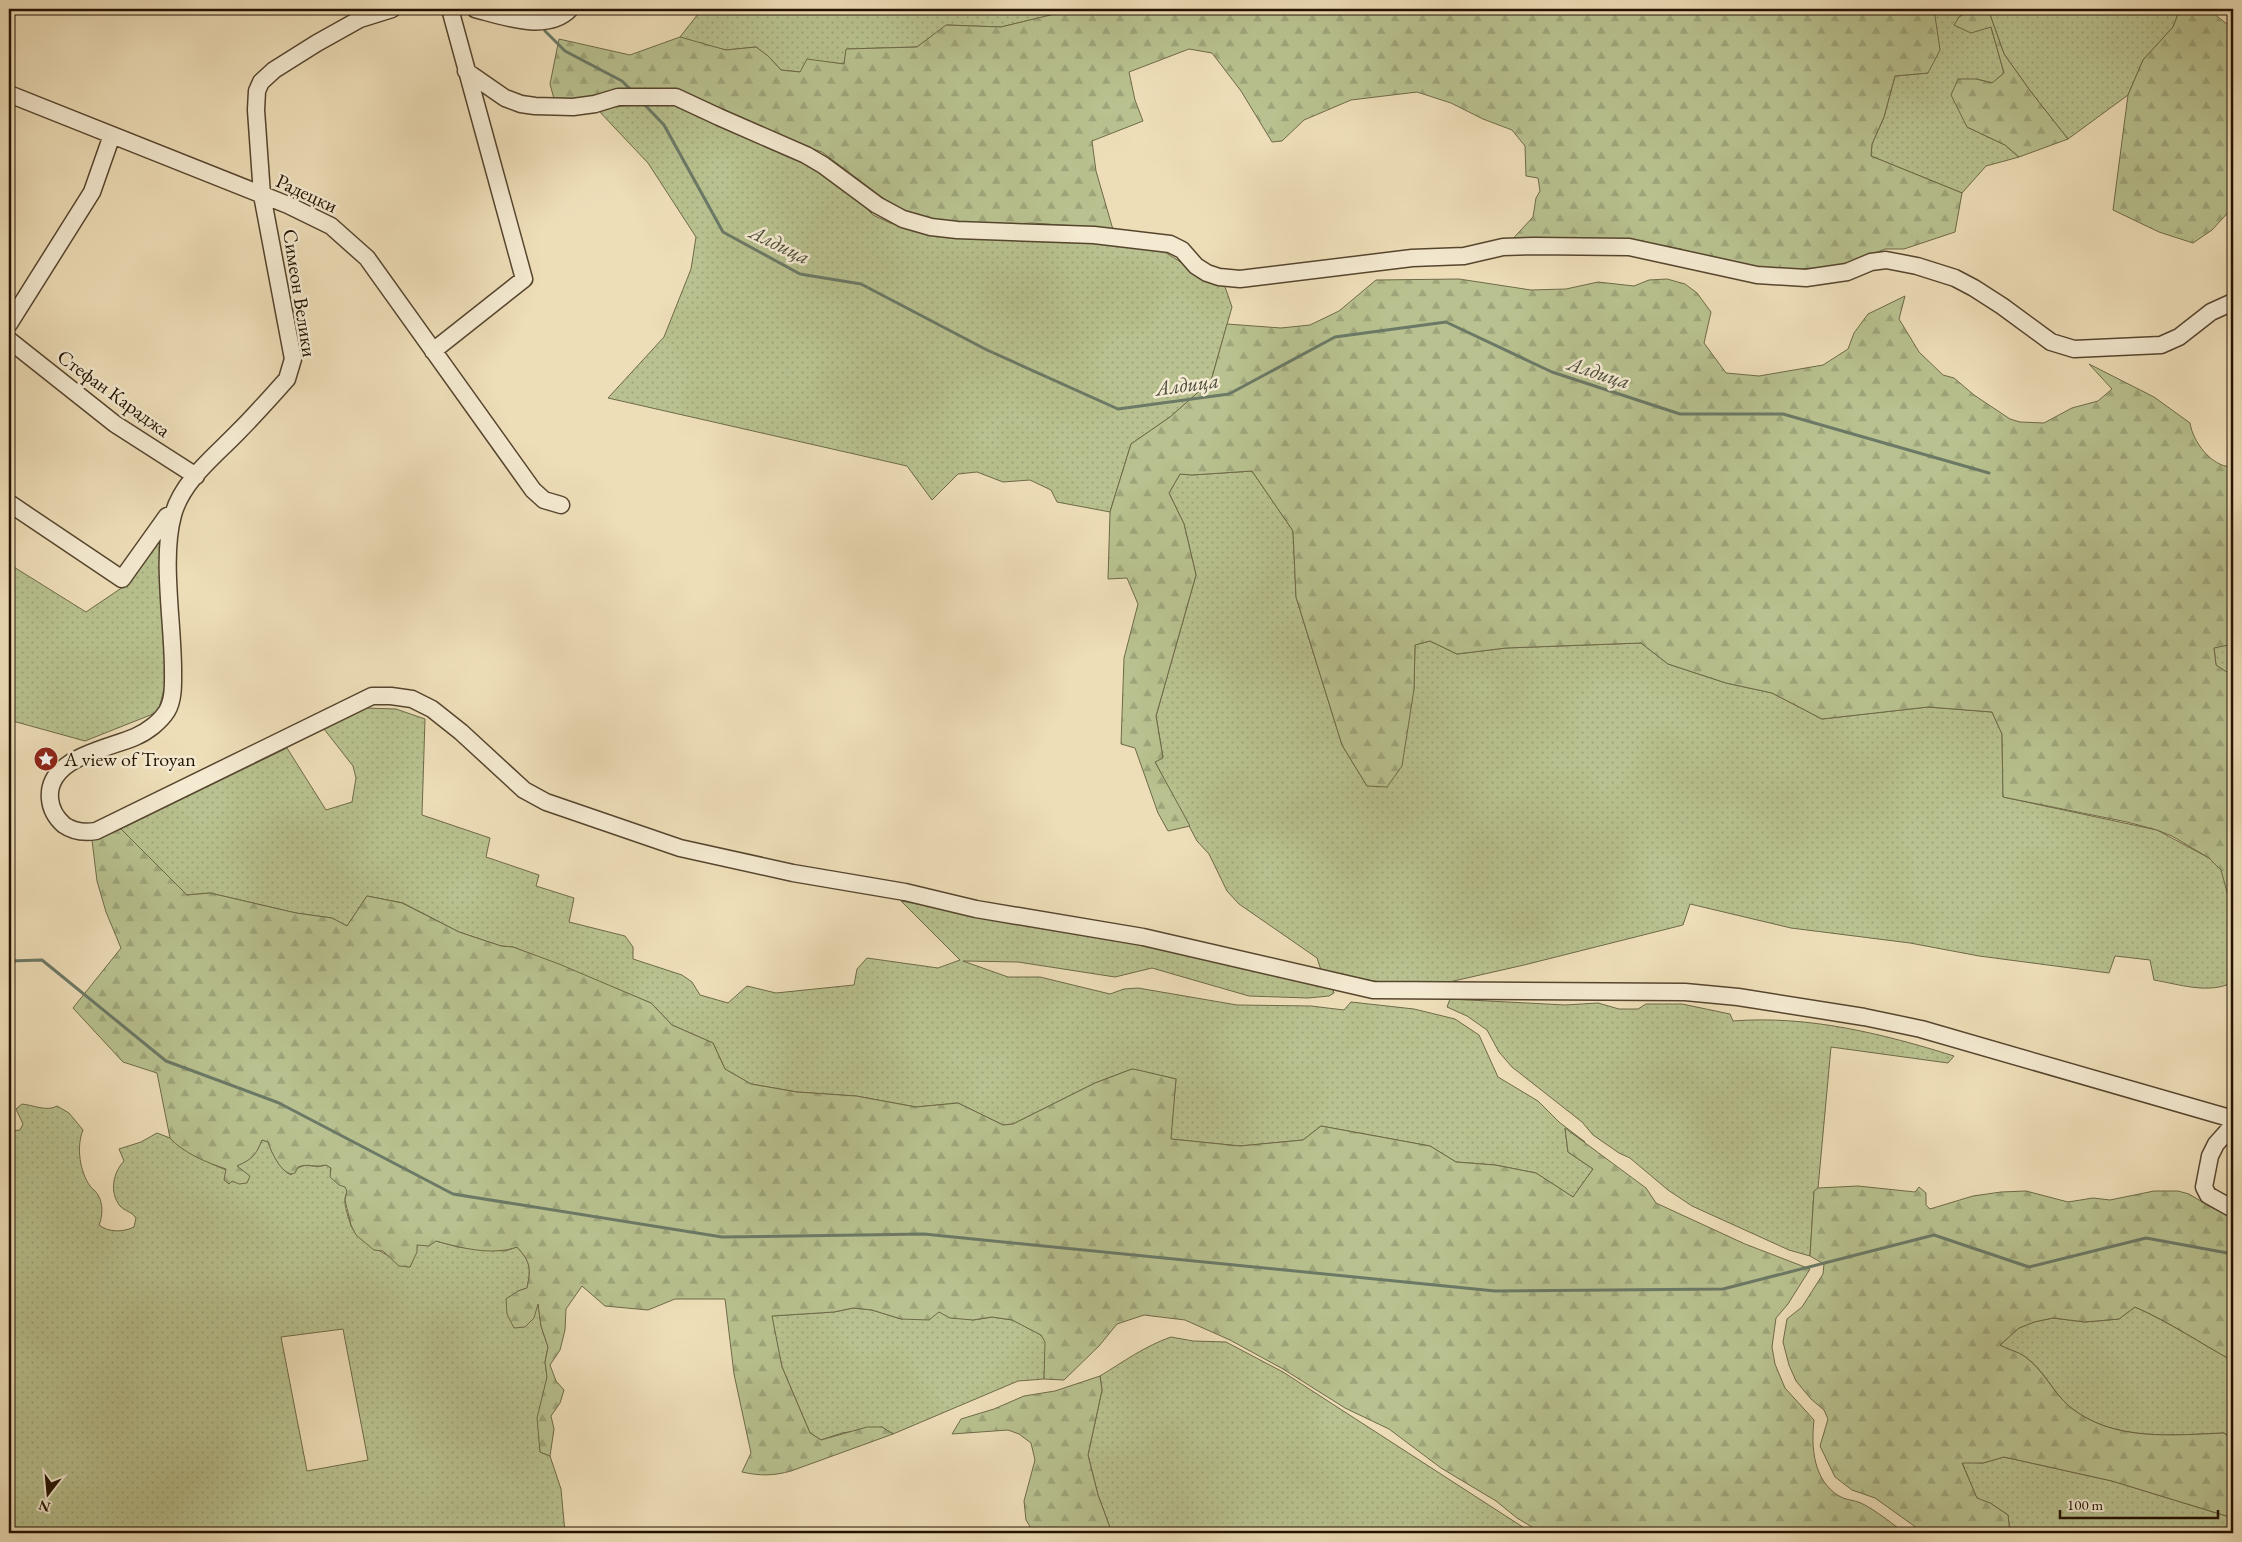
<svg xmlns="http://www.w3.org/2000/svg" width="2242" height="1542" viewBox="0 0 2242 1542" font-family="'EB Garamond',serif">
  <defs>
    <pattern id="grass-dots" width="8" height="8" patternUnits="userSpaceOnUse" patternTransform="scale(1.25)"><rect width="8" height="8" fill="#b8c18f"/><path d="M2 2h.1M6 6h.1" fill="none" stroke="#9ea57a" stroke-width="1.8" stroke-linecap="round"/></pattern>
    <pattern id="forest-firs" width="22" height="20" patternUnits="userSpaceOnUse" patternTransform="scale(1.25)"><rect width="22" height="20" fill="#b8c18f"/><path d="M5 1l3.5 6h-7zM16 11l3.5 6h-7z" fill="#9ea57a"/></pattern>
  </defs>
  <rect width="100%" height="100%" fill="#eedeb8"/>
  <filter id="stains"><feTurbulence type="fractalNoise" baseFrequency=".004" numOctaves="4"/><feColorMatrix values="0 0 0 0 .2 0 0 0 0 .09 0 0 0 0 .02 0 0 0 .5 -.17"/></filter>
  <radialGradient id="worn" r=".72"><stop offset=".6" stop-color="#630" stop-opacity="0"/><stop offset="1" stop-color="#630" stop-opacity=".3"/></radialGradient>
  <path fill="url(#grass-dots)" stroke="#6e6a48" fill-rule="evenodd" d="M702,9H1063L1068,11L1001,27L947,25L917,47L847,49L844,64L826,62L801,72L781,70L768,56L756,47L726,50L683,40L680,37Z
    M1934,9H1973L1959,17L1991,27L2004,73L1993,83L1976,79L1967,127L2005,145L2019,157L1986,166L1962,193L1871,156L1872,144L1884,117L1895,76L1928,73Z
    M1988,9H2180L2173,27L2143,60L2128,95L2068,139L2031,92L2004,54Z
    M665,101L688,105L820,167L845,186L873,215L890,223L934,234L1150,243L1187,266L1224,284L1232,307L1211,381L1170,417L1131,444L1110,512L1057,502L1051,490L1030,480L1003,482L977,472L958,474L932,500L907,466L608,398L664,337L691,269L696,237L648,163L597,109Z
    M1252,471L1293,531L1296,597L1342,745L1367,786L1414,689L1415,645L1430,641L1457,654L1506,648L1641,643L1668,664L1726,683L1772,693L1822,719L1928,707L1992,712L2002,734L2003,797L2157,830L2209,858L2221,870L2232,903L2233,982C2210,995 2178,984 2154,980L2150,960L2115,956L2109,973L1979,956L1910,943L1791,928L1690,904L1683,925L1524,965L1436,985L1394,984L1322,973L1317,958L1239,904L1227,891L1209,854L1197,841L1155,762L1163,757L1156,716L1196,575L1184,524L1169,493L1180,474L1192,475Z
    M163,537L167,678L158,712L85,741L9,720V564L86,612L123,587Z
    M2233,644V676H2230L2216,665L2214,647Z
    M365,708L396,709L425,719L422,815L490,838L486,857L539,875L536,886L574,898L569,922L625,936L633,947V959L682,975L692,982L700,995L728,1003L747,986L776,993L854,985L857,969L867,958L938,968L960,960L901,901L1218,958L1332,987L1334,993L1329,996L1308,998L1249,996L1152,968L1115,977L1018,962L963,961L1008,977H1040L1110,994L1124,989L1138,988L1237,1005L1311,1006L1344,1010L1351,1002L1414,1009L1455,1019L1479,1035L1498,1077L1538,1101L1559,1122L1585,1142L1565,1129L1568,1152L1593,1169L1573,1197L1536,1173L1495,1165L1456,1162L1430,1146L1321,1126L1303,1140L1240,1146L1170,1139L1176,1079L1132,1069L1095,1083L1013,1124L1003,1125L958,1103L916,1107L856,1096L797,1092L751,1084L725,1069L713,1043L672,1025L651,1003L513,947L501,946L459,932L403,903L367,896L347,926L332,918L296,913L210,893L187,895L121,829L287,748L326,810L352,802L356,778L353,766L324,729Z
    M1450,999L1565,1005L1598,1003L1619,1009H1638L1646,1004H1682L1730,1014L1733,1021C1808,1015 1884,1034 1954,1056L1948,1063L1831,1047L1818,1188L1814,1192L1810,1256L1789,1250L1692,1206L1668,1190L1630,1158L1619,1153L1593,1135L1582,1122L1512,1067L1499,1052L1487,1030L1467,1016L1447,1007Z
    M22,1104C33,1105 47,1112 57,1106L69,1113L83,1130C76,1147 80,1172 90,1186C92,1189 96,1191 98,1195C103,1203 103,1216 99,1225C109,1233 124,1232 134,1227L136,1218C132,1212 125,1211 120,1206C109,1192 113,1173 124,1161L119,1149L141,1142L157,1133L170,1138L181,1147L212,1164L226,1170L232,1181L243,1171L236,1166C251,1159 256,1155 262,1140L268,1142C273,1153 279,1170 291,1175C305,1158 310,1170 326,1165L331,1168L330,1172C335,1177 343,1182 346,1188C348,1193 345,1195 345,1199C344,1206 349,1219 351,1226C357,1240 395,1260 410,1267L417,1245L436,1241L458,1247L505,1251L517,1247C531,1262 531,1269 527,1288L518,1291L538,1302L541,1326L548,1347L545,1362L547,1377L540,1452L550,1456L561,1489L565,1533H9V1131L20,1130L23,1124L16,1109ZM343,1329L368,1460L307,1471L281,1337Z
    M2135,1307C2169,1322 2200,1343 2233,1361V1440L2224,1433C2173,1435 2113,1442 2070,1407C2053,1393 2044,1369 2024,1356C2017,1351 2007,1350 2000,1345L2019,1328L2034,1322L2053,1318L2085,1322L2119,1319Z
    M853,1308L872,1310L901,1319L939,1312L973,1320L992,1317L1013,1320L1041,1335L1046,1342L1044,1379L1018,1381L893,1434L882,1427L842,1433L821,1440L810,1433L782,1367L771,1316L834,1312Z
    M1171,1337L1193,1341L1226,1342L1283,1372L1532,1533H1112L1098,1495L1088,1455L1102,1390L1100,1376C1123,1362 1145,1346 1171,1337Z
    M2004,1457L2112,1481L2233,1518V1533H2010L2008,1515L1990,1503L1977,1499L1962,1462L1983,1463Z"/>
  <path fill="url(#forest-firs)" stroke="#6e6a48" d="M1063,9H1934L1940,50L1928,73L1895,76L1884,117L1872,144L1871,156L1962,193L1955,232L1904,249H1885L1858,260L1833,267L1765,271L1712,261L1681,249L1654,244H1508L1533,217L1536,198L1540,191L1538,178L1526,176L1525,146L1512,130L1483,119L1451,103L1417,92L1351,100L1304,120L1282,141L1272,142L1241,91L1212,53L1189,49L1129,72L1135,100L1143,121L1092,141L1096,171L1114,233L1075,226L1032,223L965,227L903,213L822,152L778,137L754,123L645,88L639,93L557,110L550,84L559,39L630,55L680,37L726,50L756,47L768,56L781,70L800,72L807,59L844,64L846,49L917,47L946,25L1001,27L1067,11Z
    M1973,9H1988L2004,54L2031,92L2068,139L2019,157L2005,145L1967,127L1951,95L1958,79H1976L1992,83L2004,73L1991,27L1971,33L1954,25L1959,17Z
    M2180,9H2208L2233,29V207L2212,230L2193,243L2159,232L2113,210L2128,95L2143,60L2173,27Z
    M1459,279L1531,290L1566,289L1598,282L1634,286L1649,280L1667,279L1685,284L1697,293L1711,312L1704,343L1726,373L1759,376L1823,365L1848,349L1854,333L1868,314L1905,296L1899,319L1919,352L1943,375L1954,378L1974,395L2010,419L2020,422L2044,423L2072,408L2098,401L2112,389L2089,364L2154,397L2190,423C2193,442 2211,466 2231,467L2233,462V644L2214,648L2216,665L2233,676V914L2221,870L2209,858L2172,836L2157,830L2127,822L2003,797L2002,734L1992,712L1928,707L1822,719L1772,693L1726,683L1668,664L1641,643L1506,648L1457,654L1430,641L1415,645L1414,689L1402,766L1387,787L1367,786L1342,745L1296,597L1293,531L1252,471L1192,475L1180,474L1169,493L1184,524L1196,575L1156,716L1163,758L1155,762L1190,826L1168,831L1158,813L1135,748L1121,744L1124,658L1138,604L1127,578L1108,579L1110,512L1131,444L1170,417L1211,381L1227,324L1281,328L1310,325L1339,311L1376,280Z
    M121,829L187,895L210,893L296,913L332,918L347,926L367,896L402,903L459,932L501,946L513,947L559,964L651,1003L672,1025L713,1043L725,1069L751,1084L797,1092L856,1096L916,1107L958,1103L1003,1125L1013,1124L1095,1083L1132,1069L1138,1070L1176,1079L1171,1139L1240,1146L1303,1140L1321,1126L1430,1146L1456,1162L1495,1165L1536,1173L1573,1197L1593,1169L1568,1152L1565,1128L1646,1188L1656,1203L1745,1244L1810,1269L1788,1304L1776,1318L1772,1347L1775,1364L1785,1388L1814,1420C1811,1447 1813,1480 1839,1496C1845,1500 1854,1500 1861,1503C1877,1511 1891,1523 1905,1533H1542L1517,1518L1496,1501L1441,1468L1389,1429L1345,1408L1283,1369L1230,1340L1185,1320L1144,1315L1117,1324L1099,1346L1064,1380L1044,1379L1045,1342L1041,1335L1012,1320L992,1317L973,1320L950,1318L939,1312L929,1320L901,1319L872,1310L853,1308L834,1312L772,1316L782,1367L810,1433L821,1440L867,1427H882L893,1434L791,1471C773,1476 760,1476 742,1472L751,1453L734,1374L725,1299H675L648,1310L605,1306L582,1286L566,1309L565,1330L560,1350L550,1365L556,1381L564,1390L560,1403L551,1416L554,1429L550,1456L540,1452L537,1418L547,1377L545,1362L548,1347L541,1326L538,1304L534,1318L525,1327L514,1328L507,1314L506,1299L518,1291L527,1288C531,1269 531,1262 517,1247C492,1256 461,1248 436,1241L429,1246L417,1245V1252L410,1267L399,1266L383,1251L374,1250L356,1235L351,1225L345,1200L347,1191L345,1187L339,1185L330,1177L331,1168L326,1165C316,1168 307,1163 298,1167L295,1173C283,1178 271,1152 268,1142L262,1140C255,1156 254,1158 237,1166L250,1176L247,1183L239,1184L232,1181L229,1184L224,1180L226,1169C208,1163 183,1153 170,1138L157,1073L123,1062L73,1008L121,948L106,912L97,881L92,840Z
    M1858,1186L1915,1192L1919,1187L1926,1193V1205L1930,1209L1973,1196L2001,1192L2026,1191L2068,1202L2093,1198L2110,1200L2154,1191H2178L2189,1194L2214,1209L2221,1203L2233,1219V1361C2200,1343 2170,1322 2135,1307L2119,1319L2085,1322L2053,1318L2034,1322L2019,1328L2000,1345C2008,1350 2017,1351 2024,1356C2044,1370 2053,1393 2070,1407C2113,1442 2173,1435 2224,1433L2233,1440V1518L2112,1481L2004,1457L1983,1463H1962L1977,1498L1990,1503L2008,1515L2010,1533H1924L1875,1498L1852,1490L1835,1477L1820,1446L1828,1419L1824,1410L1811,1399L1796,1381L1789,1365L1783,1342L1787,1319L1802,1307L1823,1274L1824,1264L1810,1256L1814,1191L1818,1188Z
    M1100,1376L1102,1390L1088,1455L1098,1495L1112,1533H1034L1026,1520L1024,1501L1035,1460L1031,1443L1019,1434L1008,1430L952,1434L961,1419L994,1409L1024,1396L1055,1391Z"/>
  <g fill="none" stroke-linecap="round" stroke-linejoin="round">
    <path stroke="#6b7966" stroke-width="3" d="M545,31L565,51L622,81L632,91
      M643,103L664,125L723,232L800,274L861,284L987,350L1118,409L1229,394L1335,337L1446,322L1552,372L1680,414H1783L1989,473
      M9,961L42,960L166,1061L279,1103L453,1194L722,1237L924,1234L1495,1291L1723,1289L1934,1235L2029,1267L2146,1238L2233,1254"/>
    <defs>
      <path id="minor" d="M392,9L360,19L317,43L274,70L261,82L257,91L256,110L262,195L293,359L287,379C271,397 255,415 238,432C215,456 182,481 173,515C161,558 173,623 173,670C173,683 174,699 167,711C160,722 147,732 135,737C107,749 46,758 50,799C51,810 56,818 64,825C74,832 84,833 96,831L372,696H391L412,699L432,709L461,732L524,790L546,802L680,848L793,873L905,892L976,909L1143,937L1373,990L1685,992L1738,997L1864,1017L1921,1029L2233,1119
        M475,9C502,16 547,33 570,9
        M466,71L505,98L521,104L535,106L573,107L595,104L618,97H676L719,117L806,155L823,165L877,205L903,219L931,227L957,230L1094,235L1170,244L1182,250L1196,266L1207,273L1219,277L1240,279L1412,258L1464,256L1503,247L1534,246L1629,247L1757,275L1806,278L1847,272L1871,262L1886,260L1917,266L1955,278L1974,288L2002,306L2051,342L2074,349L2161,345L2179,337L2211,312L2233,302
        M9,94L288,205L331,226L367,258L533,490L544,500L561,505
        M9,324L92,192L112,135
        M9,340L115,424L196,476
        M433,351L524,279L450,9
        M9,503L122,579L167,516L173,514
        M2233,1125L2216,1144L2210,1156L2204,1187L2208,1195L2233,1209"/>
    </defs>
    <use href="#minor" stroke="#56452e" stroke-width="19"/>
    <use href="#minor" stroke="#f4ead1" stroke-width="16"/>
  </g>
  <defs>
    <symbol id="sight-disc" viewBox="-11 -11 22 22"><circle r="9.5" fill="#8f2418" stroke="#f4ead1"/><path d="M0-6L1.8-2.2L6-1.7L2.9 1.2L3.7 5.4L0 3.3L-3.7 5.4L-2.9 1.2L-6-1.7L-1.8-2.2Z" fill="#fff"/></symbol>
  </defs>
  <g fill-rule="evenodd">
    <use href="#sight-disc" x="32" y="745" width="28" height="28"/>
  </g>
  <g text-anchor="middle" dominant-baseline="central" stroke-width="5" stroke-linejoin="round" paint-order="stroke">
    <g font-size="20" fill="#231200" stroke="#f4ead1">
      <text transform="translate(307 193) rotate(25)">Радецки</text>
      <text transform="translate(300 293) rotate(81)">Симеон Велики</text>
      <text transform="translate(114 393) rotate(36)">Стефан Караджа</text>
    </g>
    <g font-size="20" fill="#231200" stroke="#f4ead1" text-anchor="start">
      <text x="64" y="759">A view of Troyan</text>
    </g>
    <g font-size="21" font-style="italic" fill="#4d4e3c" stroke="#f4ead1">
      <text transform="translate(780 244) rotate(26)">Алдица</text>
      <text transform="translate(1599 372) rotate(18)">Алдица</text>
      <text transform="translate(1187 384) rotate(-8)">Алдица</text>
    </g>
  </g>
  <rect width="2242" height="1542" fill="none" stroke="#eedeb8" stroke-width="30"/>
  <rect x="10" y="10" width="2222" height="1522" fill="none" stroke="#231200" stroke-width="2.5"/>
  <rect x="15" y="15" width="2212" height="1512" fill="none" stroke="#231200"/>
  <g transform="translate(48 1494) rotate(196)" stroke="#f4ead1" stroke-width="4" paint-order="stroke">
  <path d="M0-4L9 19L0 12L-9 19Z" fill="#231200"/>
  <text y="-8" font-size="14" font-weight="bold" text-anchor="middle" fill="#231200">N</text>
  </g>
  <path d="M2060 1510v8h158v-8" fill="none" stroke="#231200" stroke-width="2.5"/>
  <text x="2067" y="1510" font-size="15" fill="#231200" stroke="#f4ead1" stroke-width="4" paint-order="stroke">100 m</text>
  <rect width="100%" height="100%" filter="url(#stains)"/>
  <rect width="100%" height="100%" fill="url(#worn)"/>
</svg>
